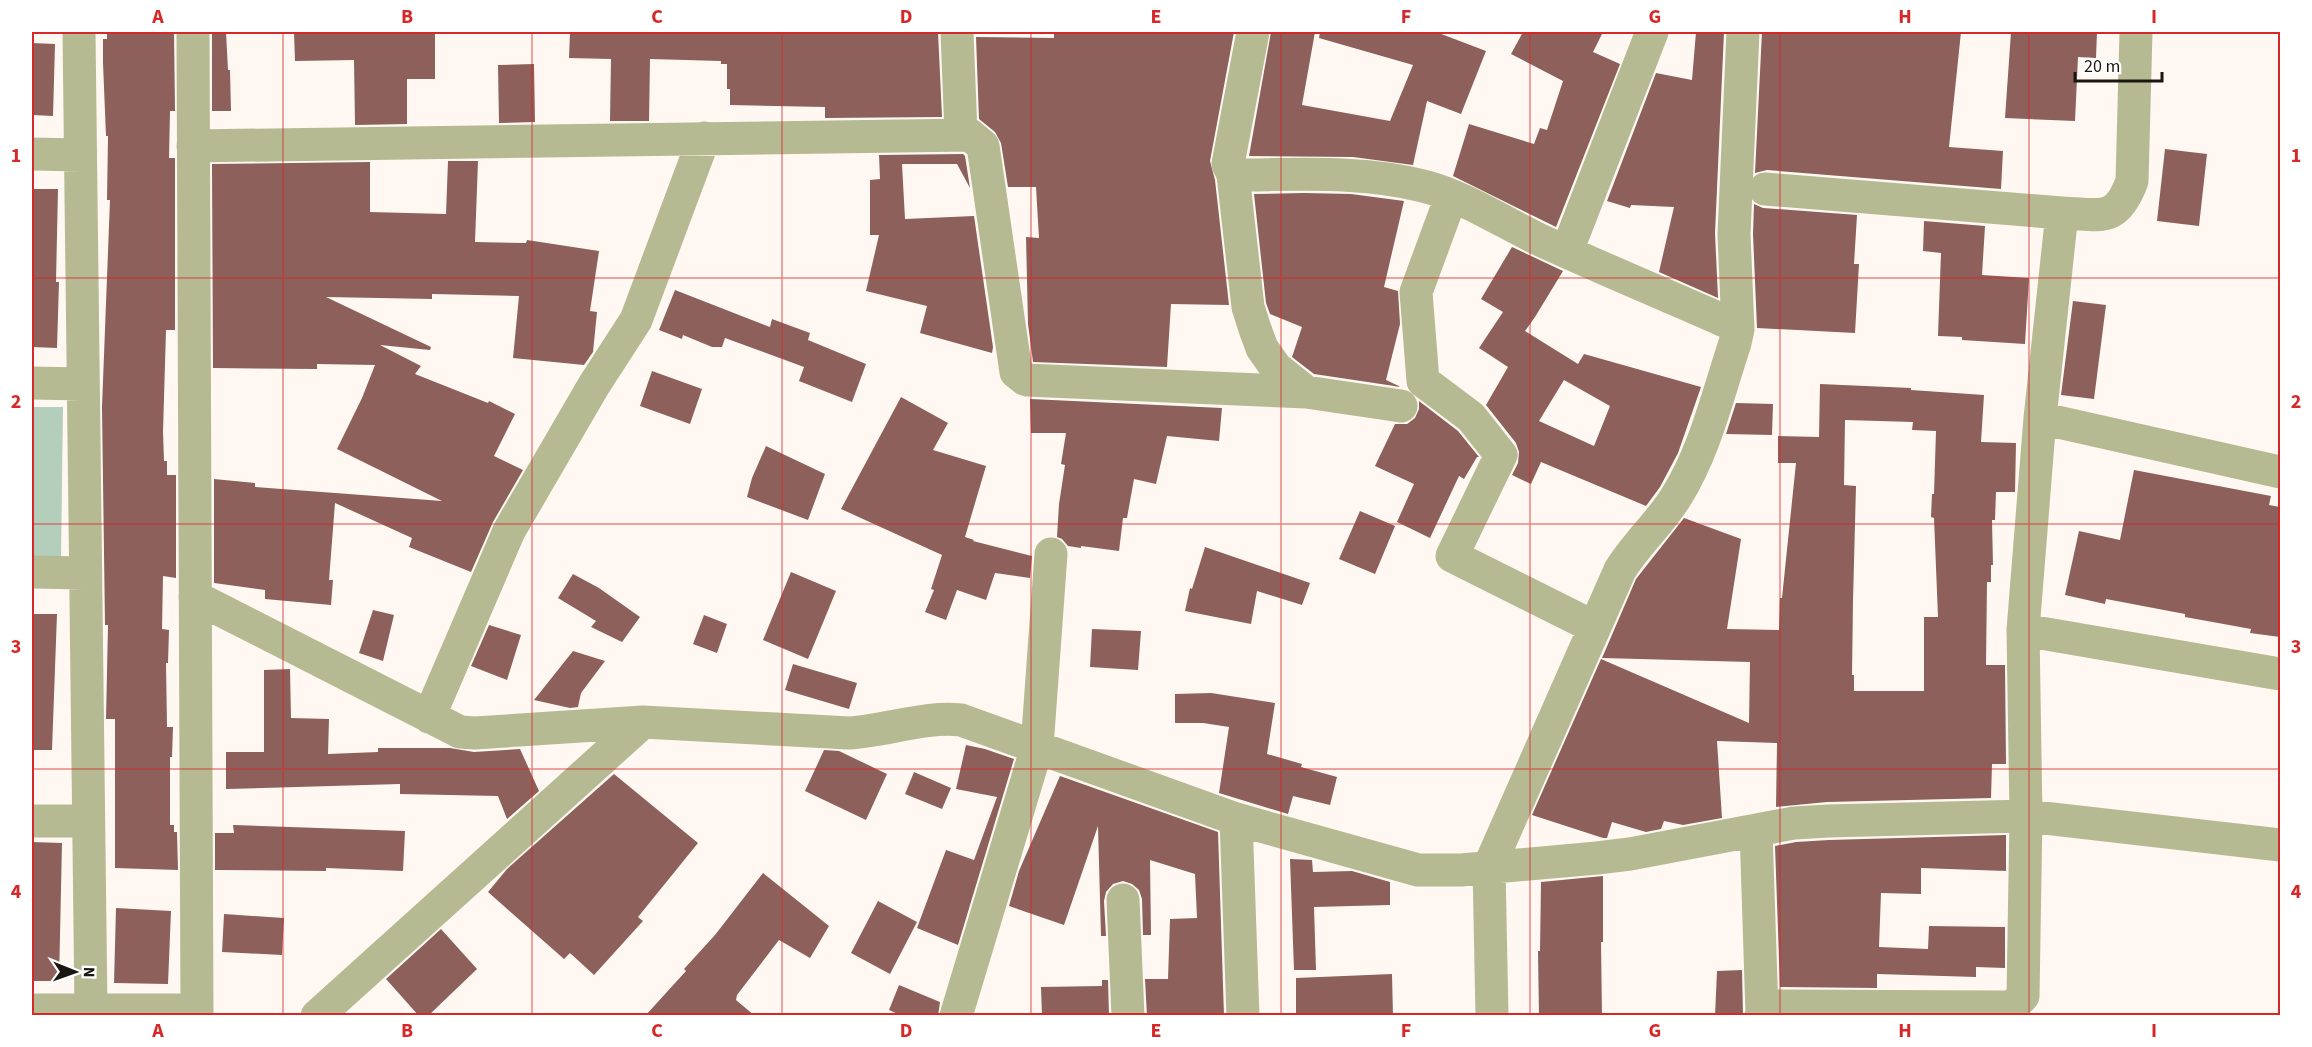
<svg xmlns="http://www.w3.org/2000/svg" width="2312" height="1047" viewBox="0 0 2312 1047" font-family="'Source Sans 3',sans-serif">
  <rect width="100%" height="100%" fill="#fff8f2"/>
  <path fill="#b4cebc" d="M32,407H63L61,559L32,558Z"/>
  <path fill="#8d605b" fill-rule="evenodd" d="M107,32H174L175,111H170L169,158H175V330H166L163,432L164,461H167V475H176V578L163,576L162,629L169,630L168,663H166L167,727H173L172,757H170V825H174V832H177L178,870L115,868V719H106L108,625H105L102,407L110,200H107L108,136H106L103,63V39H107Z
    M212,32H226L228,70H230L231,111H212Z
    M294,32H435V79H407V124L355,125L354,60L295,61Z
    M570,32H813V34L938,32L942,117L825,118V107L730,105V89H727V64H721V61L650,59L649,121H610L611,59L569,58Z
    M1054,32H1234L1210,161L1215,180L1229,305L1171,304L1167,367L1033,362L1028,324L1026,237L1039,238L1036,187H1008L1001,143L995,132L979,119L976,37L1054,38Z
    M1271,32H1315L1302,105L1390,121L1413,65L1319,38L1320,32H1436L1486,51L1461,114L1427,101L1413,165L1353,157L1249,156Z
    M1523,32H1603L1593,52L1620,64L1556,227L1453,176L1469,124L1534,144L1540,128L1547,130L1563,81L1511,54Z
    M1696,32H1724L1715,233L1718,298L1659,272L1674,207L1631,205L1630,208L1607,201L1656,73L1692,80Z
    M1762,32H1961L1949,147L2003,151L2001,189L1767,170L1755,173Z
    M2011,32H2097L2096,58L2078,57L2075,121L2005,118Z
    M32,43L55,44L53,116L32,115Z
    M534,64L535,122L499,123L498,65Z
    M2165,149L2207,154L2199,226L2157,221Z
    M963,154L965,156L970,188L957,164H902L905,219L974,216L993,347L992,353L920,333L927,306L866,291L879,235H870V180L880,179L879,155Z
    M448,161H478L475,242L526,243L527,240L599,251L590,311L597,312L593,352L584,365L513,358L519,296L432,294V299L326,297L431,347L430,350L380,345L421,366L415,374L488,403L489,401L515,414L494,456L523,470L493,522L471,572L409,547L412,538L335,503L329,580H333L331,605L265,599V590L214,583V479L255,483V487L442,501L337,449L362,398L375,365L317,364V369L213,368L212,164L370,162V212L446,214Z
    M32,189H58L56,282H59L57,348L32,347Z
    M1304,193L1351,194L1404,201L1384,287L1398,291L1400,324L1386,380L1401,387L1314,374L1292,357L1302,327L1270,314L1266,303L1254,194Z
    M1754,204L1763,208L1857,215L1854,264H1859L1855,333L1757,328L1753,234Z
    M1924,221L1985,226L1982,275L2029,278L2025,344L1962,340V337L1938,336L1941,253L1923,251Z
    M1512,247L1563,271L1535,317L1525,331L1578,364L1584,354L1701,387L1678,453L1660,487L1646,506L1541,462L1531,484L1512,475L1518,463L1519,452L1516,443L1486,405L1508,367L1479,348L1503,312L1481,299ZM1564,380L1610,406L1594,446L1539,421Z
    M675,290L770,327L772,319L810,333L808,340L866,364L852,402L799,381L804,367L725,338L722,347H712L683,335L682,339L659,330Z
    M2073,301L2106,305L2094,399L2061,395Z
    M652,371L702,389L690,424L640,406Z
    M1820,384L1911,388V390L1984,395L1981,442L2016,443L2015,492H1996L1995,520H1992L1993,565H1991V582H1987L1986,665H2005L2006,764H1992L1991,798L1827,802L1776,807L1777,743L1717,741L1722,818L1683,825L1664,821L1661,829L1646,832L1612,822L1607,838H1603L1532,815L1601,659L1749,723L1750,662L1602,658L1636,579L1684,518L1741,539L1727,629L1779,630L1780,598H1782L1796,463H1778V436L1819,437ZM1845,420L1913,422L1912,430L1936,431L1934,494H1932L1931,517L1934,518L1938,617H1924V691H1854V675H1852L1853,601L1856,486L1844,485Z
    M901,397L948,423L933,450L986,466L965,537L974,540L973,541L1032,556L1030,578L995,573L986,600L957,590L946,620L925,612L934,590L931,589L942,555L841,509Z
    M1030,399L1222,408L1219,441L1167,436L1156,484L1134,479L1127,518H1123L1119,551L1081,546V548L1068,546L1062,539L1057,537L1059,504L1065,465L1061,464L1066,433H1031Z
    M1419,401L1458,431L1479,457H1477L1464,479L1459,476L1430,538L1397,522L1414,484L1375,466L1395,424H1407L1415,418L1419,409Z
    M1736,403L1773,404L1772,435L1726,434Z
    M766,446L825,474L808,520L747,497L752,478Z
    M2134,470L2271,496L2269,505L2280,507V637L2250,633L2251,629L2185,617V614L2106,599L2105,604L2065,595L2079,531L2120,540Z
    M1360,511L1395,526L1375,574L1339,559Z
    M1205,547L1310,583L1302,605L1257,591L1251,624L1185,611L1190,588L1192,589Z
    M791,572L836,591L808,659L763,640Z
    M573,574L599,588L640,617L622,642L591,627L596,621L558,598Z
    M373,610L394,615L383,661L359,653Z
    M32,614H57L52,750H32Z
    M704,615L727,624L717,653L693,644Z
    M489,625L521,635L507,680L471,666Z
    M1092,629L1141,631L1138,670L1090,667Z
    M573,651L605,661L581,693L578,707L570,708L534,700Z
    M793,664L857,683L849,709L785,690Z
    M290,669L291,718L329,719L328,754L378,752V748H450L474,752L520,749L539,791L507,819L498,796L400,794V784L226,789V752H264V670Z
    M1211,693L1275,703L1267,754L1302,764L1301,767L1337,777L1330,805L1293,796L1288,814L1219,793L1229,727L1203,723H1175V694Z
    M966,745L985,749L1014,759L958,945L917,928L946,850L974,860L997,797L956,789Z
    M824,750L839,751L887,774L866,820L805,791Z
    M914,772L951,788L942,809L905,794Z
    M614,774L698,843L638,917L643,921L594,975L570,953L564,959L488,892L507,869Z
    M1060,776L1218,832L1224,1016H1147L1145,979H1168L1170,919L1197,918L1195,874L1150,860L1151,935H1143L1142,899L1139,890L1132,884L1123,881L1113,884L1106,892L1104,901L1106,936H1101L1098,826L1064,925L1009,906L1019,871Z
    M233,825L405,831L403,871L326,868V871L215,870V833H234Z
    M2006,835V871L1921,868V894L1881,893L1879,947L1928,949L1929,926L2005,927V968L1976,967V977L1877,974V988L1780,987L1775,846L1796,842L1829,840Z
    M32,842L62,843L59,981H32Z
    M1290,859L1312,860L1313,872L1352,871L1390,882V905L1314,907L1316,970H1294Z
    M763,873L829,926L810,958L779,940L737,995L736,1000L755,1016H645L686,971L684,969L715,935Z
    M1603,876V942H1601L1602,1016H1539L1538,951H1540L1541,882Z
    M878,901L917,922L890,974L851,953Z
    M116,908L171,911L168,984L114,983Z
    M224,914L284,918L282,955L222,952Z
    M441,929L477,969L428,1016H419L386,979Z
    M1742,970L1743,1016H1715L1717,971Z
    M1392,974L1393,1016H1296V978Z
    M1102,980H1108L1109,1016H1042L1041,987L1102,986Z
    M899,985L940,1002L938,1016H902L889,1010Z"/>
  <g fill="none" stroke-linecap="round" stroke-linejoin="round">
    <path stroke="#b6ba92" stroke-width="33" d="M79,32L91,1010
      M193,32L197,1016
      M957,32L961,134
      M1253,32L1228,164L1233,175L1248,307L1255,329L1262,348L1276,368L1306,392
      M193,146L970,135L983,146L1016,372L1026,380L1306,392L1401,406
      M32,154L80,155
      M1233,175C1295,175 1362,170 1423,186C1463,196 1501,221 1538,239C1601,268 1666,295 1729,323L1738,329L1735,343C1718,394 1705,451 1676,497C1660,523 1636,544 1620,570L1489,867L1492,1016
      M1765,189L2062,213C2101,214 2116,224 2132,181L2136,32
      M1451,197L1416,292L1423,381L1471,417L1501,455L1452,556L1594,627
      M1567,251L1652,32
      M1738,329L1734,234L1743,32
      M32,383L83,384
      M2040,418L2280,472
      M32,572L85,573
      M195,597L460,732L475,733L643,722L849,733C886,731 924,716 961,720L1236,819L1418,870H1461L1597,858L1630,854L1794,823L1828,821L2026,816L2280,845
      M2023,630L2280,674
      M429,717L509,531L594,385L636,320L704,138
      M1236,819L1243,1016
      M32,821H88
      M1756,830L1762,1014
      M1123,900L1128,1016
      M32,1010H197
      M317,1016L643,722
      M956,1016L1037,747L1051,554
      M1761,1016L1769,1007L1779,1006L2002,1007L2013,1006L2023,996L2026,816L2023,630L2040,418L2062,213"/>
  </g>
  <path fill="none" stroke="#d62828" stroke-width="1.5" stroke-opacity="0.55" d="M283,32V1016M532,32V1016M782,32V1016M1031,32V1016M1281,32V1016M1530,32V1016M1780,32V1016M2029,32V1016M32,278H2280M32,524H2280M32,769H2280"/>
  <rect width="2312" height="1047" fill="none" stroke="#ffffff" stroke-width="66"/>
  <g transform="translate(75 972) rotate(91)" stroke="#ffffff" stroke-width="4.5" paint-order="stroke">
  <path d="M0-4.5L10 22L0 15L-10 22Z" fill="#1a1612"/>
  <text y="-9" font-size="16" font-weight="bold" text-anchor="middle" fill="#1a1612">N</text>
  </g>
  <path d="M2075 72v9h87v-9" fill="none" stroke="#1a1612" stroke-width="3"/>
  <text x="2084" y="72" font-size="18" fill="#1a1612" stroke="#ffffff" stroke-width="4.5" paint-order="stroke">20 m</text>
  <rect x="33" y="33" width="2246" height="981" fill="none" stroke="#d62828" stroke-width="2"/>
  <g font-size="20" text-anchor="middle" font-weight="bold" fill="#d62828">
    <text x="158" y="23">A</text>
    <text x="407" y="23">B</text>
    <text x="657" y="23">C</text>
    <text x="906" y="23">D</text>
    <text x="1156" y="23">E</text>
    <text x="1406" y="23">F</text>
    <text x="1655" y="23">G</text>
    <text x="1905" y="23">H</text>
    <text x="2154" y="23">I</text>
    <text x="16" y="162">1</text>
    <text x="2296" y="162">1</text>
    <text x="16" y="408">2</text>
    <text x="2296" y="408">2</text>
    <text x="16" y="653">3</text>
    <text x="2296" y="653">3</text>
    <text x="16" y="898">4</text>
    <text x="2296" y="898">4</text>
    <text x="158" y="1037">A</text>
    <text x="407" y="1037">B</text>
    <text x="657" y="1037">C</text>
    <text x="906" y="1037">D</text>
    <text x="1156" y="1037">E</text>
    <text x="1406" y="1037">F</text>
    <text x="1655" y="1037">G</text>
    <text x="1905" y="1037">H</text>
    <text x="2154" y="1037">I</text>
  </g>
</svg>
